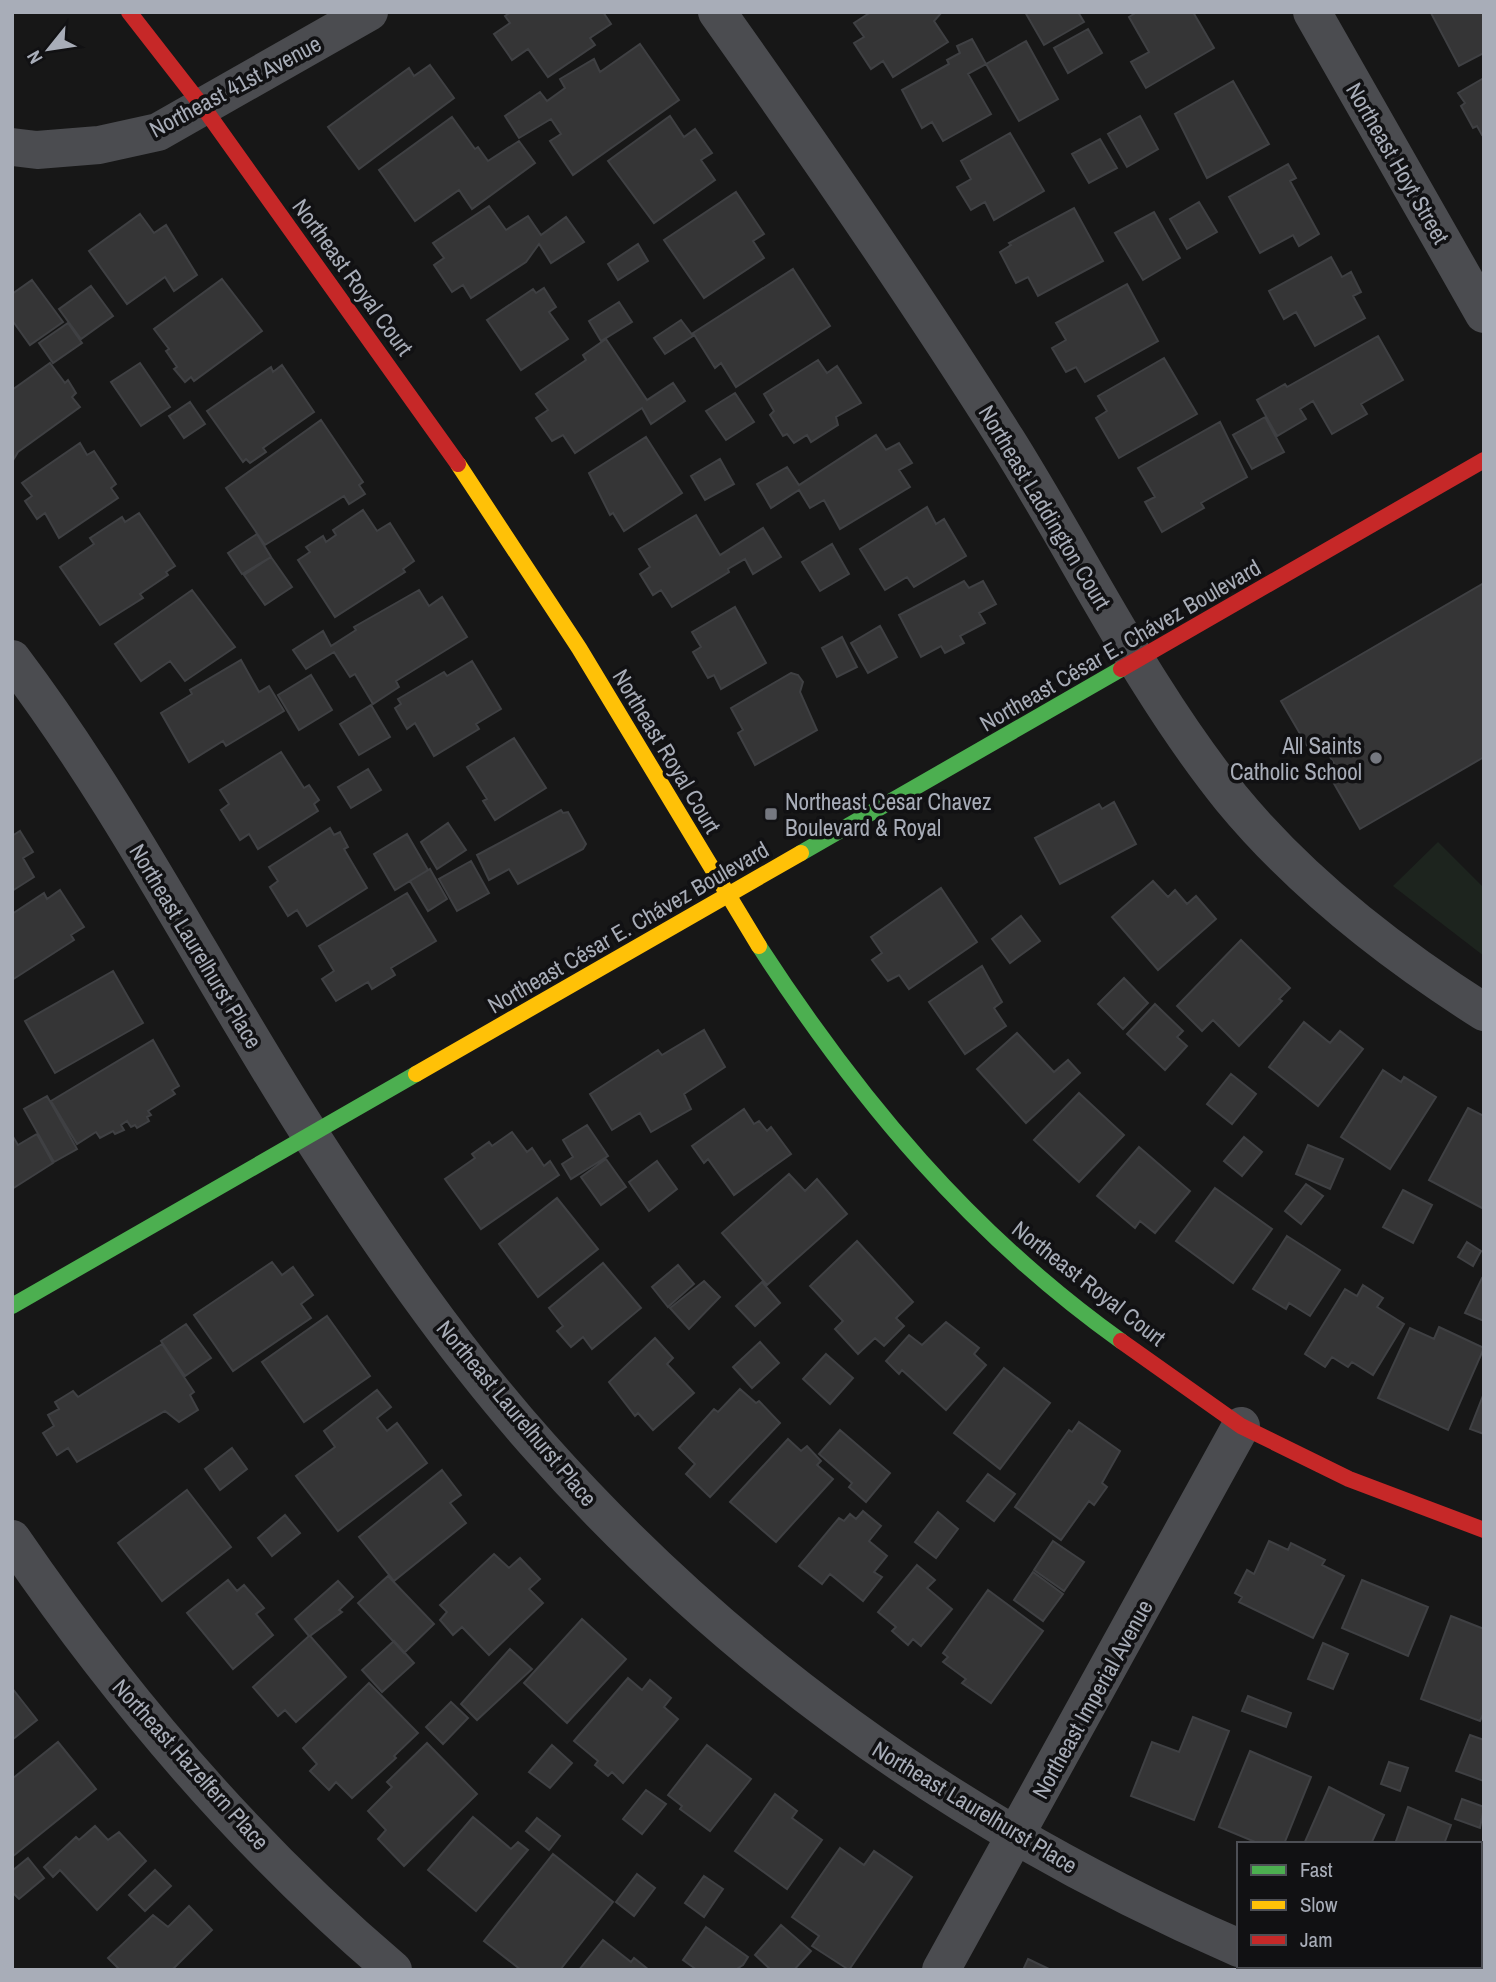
<svg xmlns="http://www.w3.org/2000/svg" width="1496" height="1982" viewBox="0 0 1496 1982" font-family="'Archivo Narrow',sans-serif">
  <rect width="100%" height="100%" fill="#171717"/>
  <path fill="#1d241e" d="M1438,842L1484,888V956L1393,886Z"/>
  <path fill="#353536" stroke="#3f4043" stroke-width="2" d="M511,12H603L611,24L590,38L595,45L548,77L528,49L512,60L494,34L510,23L505,16Z
    M871,12H942L934,21L948,42L893,77L883,61L871,69L854,43L864,37L854,23Z
    M1025,12H1078L1084,22L1044,45Z
    M1137,12H1193L1214,48L1146,88L1131,62L1149,52L1129,17Z
    M1484,12V53L1459,66L1431,13Z
    M1088,29L1102,53L1068,73L1054,48Z
    M972,39L986,64L968,74L991,114L943,141L932,122L922,128L902,90L949,64L947,60L960,53L957,46Z
    M1026,41L1058,99L1019,121L986,64Z
    M640,44L679,100L573,175L550,141L561,134L551,119L519,138L505,116L540,92L547,101L565,88L560,79L594,59L600,72Z
    M430,65L454,98L359,169L328,127L409,68L414,76Z
    M1484,78V134L1482,135L1477,126L1473,128L1461,106L1465,103L1458,93Z
    M1233,81L1269,144L1207,178L1175,114Z
    M670,116L684,137L695,129L712,153L701,160L715,180L654,223L608,161Z
    M1140,116L1158,149L1127,167L1108,134Z
    M452,117L475,149L478,147L488,161L519,141L535,163L472,209L459,190L415,221L379,170Z
    M1010,133L1044,191L994,220L985,202L971,210L957,187L971,179L961,161Z
    M1100,139L1117,168L1089,183L1072,154Z
    M1288,164L1296,178L1290,181L1319,234L1299,246L1293,235L1260,253L1229,197Z
    M736,192L764,234L753,241L764,258L704,298L664,240Z
    M1199,202L1217,232L1187,249L1170,219Z
    M489,206L506,230L528,216L541,235L566,217L584,242L551,263L539,244L526,262L471,298L463,285L452,292L434,265L444,258L433,243Z
    M1074,208L1103,261L1038,296L1028,277L1016,283L1000,252L1011,245L1009,243Z
    M1154,212L1180,258L1143,280L1115,233Z
    M140,214L154,233L166,225L197,275L174,291L165,277L127,304L89,251Z
    M638,244L648,261L618,280L608,264Z
    M1331,257L1342,277L1351,272L1361,292L1353,296L1365,318L1315,346L1296,312L1284,319L1269,291Z
    M793,269L830,326L736,387L721,363L715,368L693,333Z
    M222,279L262,331L194,381L191,377L185,382L174,369L177,367L166,351L169,349L154,329Z
    M32,280L63,322L30,345L12,320V294Z
    M1127,284L1158,341L1085,382L1076,367L1066,372L1052,348L1066,340L1056,323Z
    M91,286L113,316L81,339L59,309Z
    M544,288L556,307L549,312L568,339L521,370L487,320L533,289L536,293Z
    M619,302L632,322L601,341L589,321Z
    M681,320L693,336L665,354L654,338Z
    M68,323L82,343L53,363L39,343Z
    M1378,336L1403,380L1361,404L1367,414L1332,434L1313,401L1300,409L1306,419L1277,436L1257,400L1285,384L1287,387Z
    M606,339L647,400L673,383L685,401L651,424L642,408L575,453L563,435L552,441L536,418L548,410L536,394L586,360L583,355Z
    M1164,358L1197,414L1119,458L1096,418L1107,411L1098,396Z
    M818,360L827,373L837,366L861,403L836,417L838,425L811,442L807,435L794,443L787,434L783,436L770,415L774,411L764,394Z
    M50,363L65,383L68,380L76,393L72,397L80,407L18,452L12,462V390Z
    M140,363L170,407L141,426L111,382Z
    M282,365L314,412L263,448L266,452L250,463L246,459L243,462L207,411L271,367L273,372Z
    M735,393L754,422L726,440L706,411Z
    M190,402L205,424L184,438L169,416Z
    M1265,417L1284,452L1252,469L1233,435Z
    M321,420L363,482L359,485L365,494L349,504L344,496L265,545L226,488Z
    M1220,422L1247,477L1201,503L1204,508L1162,532L1145,502L1155,497L1138,468Z
    M876,435L886,450L899,443L912,463L899,470L910,487L840,529L824,500L810,508L799,490L771,508L757,484L787,467L799,485Z
    M646,437L682,493L624,531L613,513L610,515L589,473Z
    M80,443L87,455L94,451L116,484L111,488L118,498L59,538L45,513L37,519L25,501L32,496L22,483Z
    M720,459L734,484L705,500L691,476Z
    M927,507L936,524L944,519L966,556L914,587L907,577L885,590L860,549Z
    M363,510L377,531L390,523L414,561L403,569L405,572L335,617L298,560L310,552L306,547L323,536L326,542L336,535L333,530Z
    M139,513L175,566L166,572L168,575L140,594L143,598L100,625L60,567L94,544L90,538L122,517L125,522Z
    M696,515L720,555L763,528L781,557L753,574L745,559L728,569L729,572L672,607L661,590L653,595L640,574L650,567L639,549Z
    M257,534L271,557L242,574L228,553Z
    M832,544L849,574L820,591L802,562Z
    M271,557L292,587L265,605L244,575Z
    M964,581L969,588L983,581L996,604L979,613L985,623L960,636L964,643L945,653L941,646L921,657L899,615Z
    M1484,583V757L1360,829L1329,775L1338,770L1322,744L1310,751L1281,701Z
    M192,590L235,647L185,681L170,661L141,681L115,644Z
    M419,590L429,606L442,597L467,637L396,681L399,687L373,704L355,674L350,677L334,652L306,669L293,650L323,631L331,646L356,630L354,627Z
    M735,607L766,663L721,689L714,675L708,678L693,652L701,647L692,632Z
    M880,626L897,657L868,673L851,643Z
    M842,637L857,667L837,677L822,648Z
    M241,660L259,692L269,686L284,711L226,746L223,741L189,762L161,713L192,694L190,690Z
    M472,661L501,709L476,724L479,729L434,756L415,723L407,729L395,708L401,704L398,699L444,672L447,676Z
    M791,673L798,675L803,682L800,692L817,730L755,765L738,733L743,730L731,708Z
    M311,675L332,710L299,730L278,695Z
    M371,705L390,737L359,755L340,724Z
    M514,738L546,788L495,820L483,801L487,799L467,767Z
    M281,752L304,788L309,785L319,800L314,804L318,811L258,849L249,834L240,840L221,810L229,804L220,790Z
    M368,769L381,790L351,808L338,787Z
    M1114,802L1136,844L1060,884L1035,838L1099,804L1102,809Z
    M561,810L563,813L568,812L586,844L583,849L518,884L509,869L489,880L477,855Z
    M448,823L466,850L437,869L421,842Z
    M330,828L334,835L340,832L348,847L344,849L367,888L307,926L297,910L288,916L270,887L278,881L269,867Z
    M20,831L33,852L23,858L34,877L12,891V836Z
    M407,834L428,870L395,890L374,854Z
    M471,861L489,893L457,911L439,879Z
    M430,869L447,899L428,911L410,881Z
    M1153,881L1168,897L1175,890L1187,904L1196,896L1216,919L1158,970L1112,917Z
    M941,888L977,942L909,989L899,975L888,981L872,960L882,953L871,937Z
    M60,890L84,927L71,935L74,940L12,980V914L44,893L47,899Z
    M407,893L436,941L391,968L395,975L372,989L368,982L336,1001L322,979L334,971L319,946Z
    M1021,916L1040,941L1010,963L992,939Z
    M1241,940L1290,988L1279,999L1282,1001L1239,1046L1213,1020L1202,1031L1177,1006Z
    M982,966L1002,1002L994,1008L1006,1026L965,1054L929,1002Z
    M113,971L143,1023L55,1073L25,1021Z
    M1124,978L1148,1003L1123,1029L1098,1004Z
    M1155,1004L1183,1031L1177,1037L1187,1046L1165,1070L1127,1034Z
    M1304,1022L1330,1043L1340,1031L1363,1049L1318,1106L1269,1067Z
    M704,1030L725,1067L684,1094L691,1109L651,1132L640,1113L612,1130L590,1094L658,1050L662,1055Z
    M1017,1033L1054,1072L1068,1060L1080,1073L1026,1123L977,1069Z
    M153,1040L179,1086L172,1090L175,1094L148,1111L151,1115L147,1117L149,1121L137,1128L135,1125L131,1127L127,1121L121,1125L124,1130L115,1134L113,1131L100,1138L96,1132L77,1144L51,1101Z
    M1383,1070L1401,1082L1404,1077L1436,1097L1390,1169L1341,1137Z
    M1231,1074L1256,1094L1232,1124L1207,1104Z
    M1079,1093L1124,1135L1079,1182L1034,1140Z
    M47,1096L77,1149L54,1162L24,1109Z
    M1468,1108L1484,1116V1209L1429,1180Z
    M744,1109L754,1124L759,1121L767,1131L771,1127L791,1154L734,1195L708,1159L704,1163L692,1146Z
    M587,1125L608,1156L571,1179L562,1164L573,1157L563,1140Z
    M512,1132L527,1152L532,1148L544,1166L550,1161L559,1175L481,1229L445,1179L475,1158L472,1154L489,1142L492,1146Z
    M37,1134L53,1163L12,1189V1135L18,1145Z
    M1244,1137L1262,1152L1242,1176L1224,1161Z
    M1308,1145L1343,1159L1330,1189L1296,1174Z
    M1139,1147L1190,1191L1155,1233L1140,1221L1135,1228L1097,1196Z
    M606,1159L626,1187L601,1205L581,1177Z
    M657,1161L677,1189L649,1211L629,1182Z
    M789,1174L805,1191L817,1179L847,1214L767,1285L722,1233Z
    M1306,1184L1323,1196L1301,1224L1285,1211Z
    M1215,1188L1272,1229L1233,1283L1176,1241Z
    M1403,1190L1432,1205L1413,1243L1383,1227Z
    M557,1198L598,1249L538,1297L499,1244Z
    M1287,1236L1340,1270L1310,1316L1289,1303L1286,1309L1253,1289Z
    M857,1241L913,1302L896,1318L904,1326L884,1346L875,1338L858,1354L835,1329L843,1321L810,1286Z
    M1467,1242L1481,1251L1473,1266L1458,1257Z
    M272,1262L282,1275L293,1267L313,1295L301,1304L311,1318L233,1371L194,1315Z
    M603,1263L641,1308L592,1349L583,1337L571,1347L557,1331L563,1326L549,1308Z
    M678,1265L694,1284L668,1307L652,1287Z
    M1482,1278L1484,1279V1321L1465,1313Z
    M704,1281L720,1297L689,1329L670,1308Z
    M762,1282L780,1303L755,1326L736,1306Z
    M1363,1285L1383,1298L1377,1307L1404,1324L1373,1375L1352,1362L1348,1367L1332,1357L1325,1367L1305,1354L1345,1289L1357,1296Z
    M327,1316L370,1376L304,1422L262,1362Z
    M946,1322L979,1348L974,1354L986,1365L946,1410L902,1370L899,1374L886,1361L909,1335L922,1345Z
    M186,1324L211,1358L185,1376L161,1341Z
    M1439,1327L1484,1348L1448,1430L1378,1398L1410,1328L1434,1339Z
    M655,1338L673,1358L667,1364L694,1393L653,1430L638,1413L635,1416L609,1382Z
    M760,1342L779,1363L752,1388L733,1367Z
    M162,1344L194,1392L190,1395L198,1410L179,1422L165,1411L77,1462L68,1448L57,1455L43,1433L54,1426L48,1415L59,1409L55,1402L73,1391L78,1397Z
    M826,1354L853,1378L830,1404L803,1379Z
    M1004,1368L1050,1403L1000,1469L954,1433Z
    M740,1389L756,1403L759,1401L780,1423L710,1497L686,1474L695,1464L679,1448L714,1409L718,1412Z
    M377,1390L391,1407L377,1418L387,1431L397,1423L427,1463L338,1531L296,1476L335,1447L324,1431Z
    M1484,1393V1434L1470,1429Z
    M1079,1422L1120,1451L1102,1483L1107,1487L1094,1505L1089,1501L1061,1540L1015,1507L1069,1430L1072,1432Z
    M840,1430L890,1473L866,1502L849,1487L852,1483L819,1454Z
    M788,1439L801,1451L807,1446L821,1461L817,1465L833,1479L776,1542L730,1502Z
    M232,1448L247,1469L220,1490L205,1469Z
    M442,1470L461,1495L450,1503L466,1523L394,1581L359,1537Z
    M988,1474L1015,1494L994,1521L967,1501Z
    M187,1490L231,1547L162,1601L118,1543Z
    M863,1511L881,1526L869,1541L887,1556L874,1572L882,1577L863,1601L830,1574L822,1584L799,1566L839,1518L844,1521L850,1514L856,1519Z
    M938,1512L958,1529L936,1558L915,1542Z
    M285,1515L300,1533L272,1556L258,1538Z
    M1053,1541L1084,1562L1064,1591L1034,1570Z
    M1269,1541L1288,1550L1291,1543L1325,1560L1322,1565L1344,1576L1313,1638L1239,1602L1242,1597L1235,1593L1247,1570L1254,1574Z
    M494,1554L509,1568L520,1558L540,1579L529,1589L543,1603L489,1655L462,1627L453,1635L440,1620L447,1612L440,1605Z
    M917,1565L935,1580L927,1588L952,1609L921,1646L913,1639L908,1645L892,1631L896,1627L878,1612Z
    M1033,1572L1063,1594L1043,1621L1014,1600Z
    M388,1576L434,1624L404,1653L358,1603Z
    M228,1580L237,1591L244,1585L264,1608L256,1614L273,1635L233,1669L187,1613Z
    M1362,1580L1428,1607L1408,1656L1342,1628Z
    M338,1581L353,1597L339,1610L342,1612L310,1636L346,1677L296,1722L285,1710L278,1716L253,1687L309,1636L295,1619Z
    M988,1590L1043,1631L991,1703L962,1683L966,1679L943,1662L948,1657L943,1653Z
    M1451,1616L1484,1629V1712L1480,1721L1421,1699Z
    M582,1619L626,1659L567,1723L524,1683Z
    M394,1641L414,1663L382,1692L362,1670Z
    M1323,1643L1348,1654L1333,1689L1308,1679Z
    M510,1649L532,1669L477,1720L461,1704Z
    M628,1678L642,1690L650,1680L671,1698L664,1707L678,1719L623,1783L612,1772L608,1776L595,1765L598,1761L574,1741Z
    M369,1683L418,1733L394,1756L396,1758L352,1798L336,1782L329,1790L310,1771L317,1764L303,1748Z
    M12,1688L37,1720L12,1740Z
    M1248,1696L1291,1713L1286,1727L1242,1711Z
    M451,1702L468,1718L443,1744L426,1727Z
    M1193,1717L1229,1731L1194,1820L1131,1796L1152,1742L1179,1752Z
    M1470,1735L1484,1740V1781L1456,1771Z
    M58,1742L96,1789L12,1857V1779Z
    M427,1743L477,1794L404,1866L378,1839L386,1830L368,1811L392,1787L387,1782Z
    M552,1745L572,1763L550,1788L529,1772Z
    M707,1745L751,1779L710,1831L680,1809L682,1806L668,1795Z
    M1250,1751L1311,1777L1284,1844H1260L1219,1827Z
    M1389,1762L1408,1768L1400,1791L1381,1784Z
    M1329,1787L1384,1815L1371,1844H1304Z
    M646,1790L666,1804L642,1834L623,1819Z
    M775,1794L797,1811L792,1818L822,1840L787,1889L735,1851Z
    M1462,1799L1484,1807L1480,1828L1455,1819Z
    M1408,1807L1451,1825L1444,1844H1395Z
    M473,1817L511,1849L518,1842L528,1850L476,1911L428,1870Z
    M537,1818L560,1836L549,1850L526,1831Z
    M95,1826L108,1840L119,1832L146,1861L97,1910L60,1870L53,1877L44,1867L76,1837L79,1840Z
    M840,1848L864,1865L874,1851L912,1877L849,1970L812,1946L819,1936L792,1917Z
    M553,1854L613,1902L560,1970H521L484,1941Z
    M1484,1854V1940L1480,1939V1867Z
    M28,1858L44,1878L19,1899L12,1892V1871Z
    M155,1870L171,1886L145,1911L129,1895Z
    M637,1874L655,1888L634,1916L616,1902Z
    M704,1876L723,1889L704,1917L685,1903Z
    M189,1906L212,1930L172,1970H120L108,1958L153,1915L168,1927Z
    M781,1925L811,1951L794,1970H771L755,1955Z
    M706,1927L748,1957L743,1965L735,1970H697L683,1960Z
    M603,1940L631,1962L634,1958L649,1970H579Z
    M1028,1959L1051,1970H1023Z"/>
  <g fill="none" stroke-linecap="round" stroke-linejoin="round">
    <path stroke="#4b4c50" stroke-width="38" d="M717,12C817,153 915,295 1007,441C1081,559 1143,689 1231,798C1301,883 1391,953 1484,1012
      M1312,12L1484,314
      M12,147L37,150L99,145L158,132L369,12
      M12,659C124,807 208,975 308,1131C378,1240 453,1350 540,1447C736,1667 969,1831 1239,1948
      M12,1539C120,1697 247,1846 393,1970
      M1282,1966L1290,1970
      M941,1970L1241,1426"/>
    <path stroke="#4caf50" stroke-width="16" d="M801,853L1121,669
      M759,946C859,1100 970,1233 1121,1341
      M12,1306L416,1074"/>
    <path stroke="#ffc107" stroke-width="16" d="M458,464L579,648L759,946
      M416,1074L801,853"/>
    <path stroke="#c62828" stroke-width="16" d="M129,12L203,107L458,464
      M1121,669L1484,460
      M1121,1341L1241,1426L1349,1479L1484,1530"/>
  </g>
  <g fill="#757880" stroke="#111113" stroke-width="2.5">
    <circle cx="1376" cy="758" r="7"/>
    <rect x="764" y="807" width="14" height="14" rx="3.5"/>
  </g>
  <g text-anchor="middle" dominant-baseline="central" stroke-width="7" stroke-linejoin="round" paint-order="stroke">
    <g font-size="23" fill="#a8adb8" stroke="#111113">
      <text transform="translate(235 86) rotate(-28)">Northeast 41st Avenue</text>
      <text transform="translate(1398 163) rotate(60)">Northeast Hoyt Street</text>
      <text transform="translate(353 277) rotate(54)">Northeast Royal Court</text>
      <text transform="translate(1045 507) rotate(59)">Northeast Laddington Court</text>
      <text transform="translate(1120 645) rotate(-30)">Northeast César E. Chávez Boulevard</text>
      <text transform="translate(667 751) rotate(59)">Northeast Royal Court</text>
      <text transform="translate(628 927) rotate(-30)">Northeast César E. Chávez Boulevard</text>
      <text transform="translate(196 946) rotate(59)">Northeast Laurelhurst Place</text>
      <text transform="translate(1089 1283) rotate(38)">Northeast Royal Court</text>
      <text transform="translate(517 1413) rotate(50)">Northeast Laurelhurst Place</text>
      <text transform="translate(1092 1699) rotate(-61)">Northeast Imperial Avenue</text>
      <text transform="translate(191 1764) rotate(48)">Northeast Hazelfern Place</text>
      <text transform="translate(975 1807) rotate(31)">Northeast Laurelhurst Place</text>
    </g>
    <g font-size="23" fill="#a8adb8" stroke="#111113" text-anchor="end">
      <text x="1362" y="745">All Saints<tspan x="1362" dy="26">Catholic School</tspan></text>
      <text x="785" y="801" text-anchor="start">Northeast Cesar Chavez<tspan x="785" dy="26">Boulevard &amp; Royal</tspan></text>
    </g>
  </g>
  <rect width="1496" height="1982" fill="none" stroke="#a8adb8" stroke-width="28"/>
  <rect x="1237" y="1842" width="245" height="126" fill="#111113" stroke="#4d4f55" stroke-width="2"/>
  <rect x="1251" y="1865" width="35" height="10" fill="#4caf50" stroke="#4d4f55" stroke-width="2"/>
  <text x="1300" y="1877" font-size="21" fill="#a8adb8">Fast</text>
  <rect x="1251" y="1900" width="35" height="10" fill="#ffc107" stroke="#4d4f55" stroke-width="2"/>
  <text x="1300" y="1912" font-size="21" fill="#a8adb8">Slow</text>
  <rect x="1251" y="1935" width="35" height="10" fill="#c62828" stroke="#4d4f55" stroke-width="2"/>
  <text x="1300" y="1947" font-size="21" fill="#a8adb8">Jam</text>
  <g transform="translate(49 49) rotate(240)" stroke="#111113" stroke-width="5" paint-order="stroke">
  <path d="M0-5L12 26L0 18L-12 26Z" fill="#a8adb8"/>
  <text y="-10" font-size="19" font-weight="bold" text-anchor="middle" fill="#a8adb8">N</text>
  </g>
</svg>
